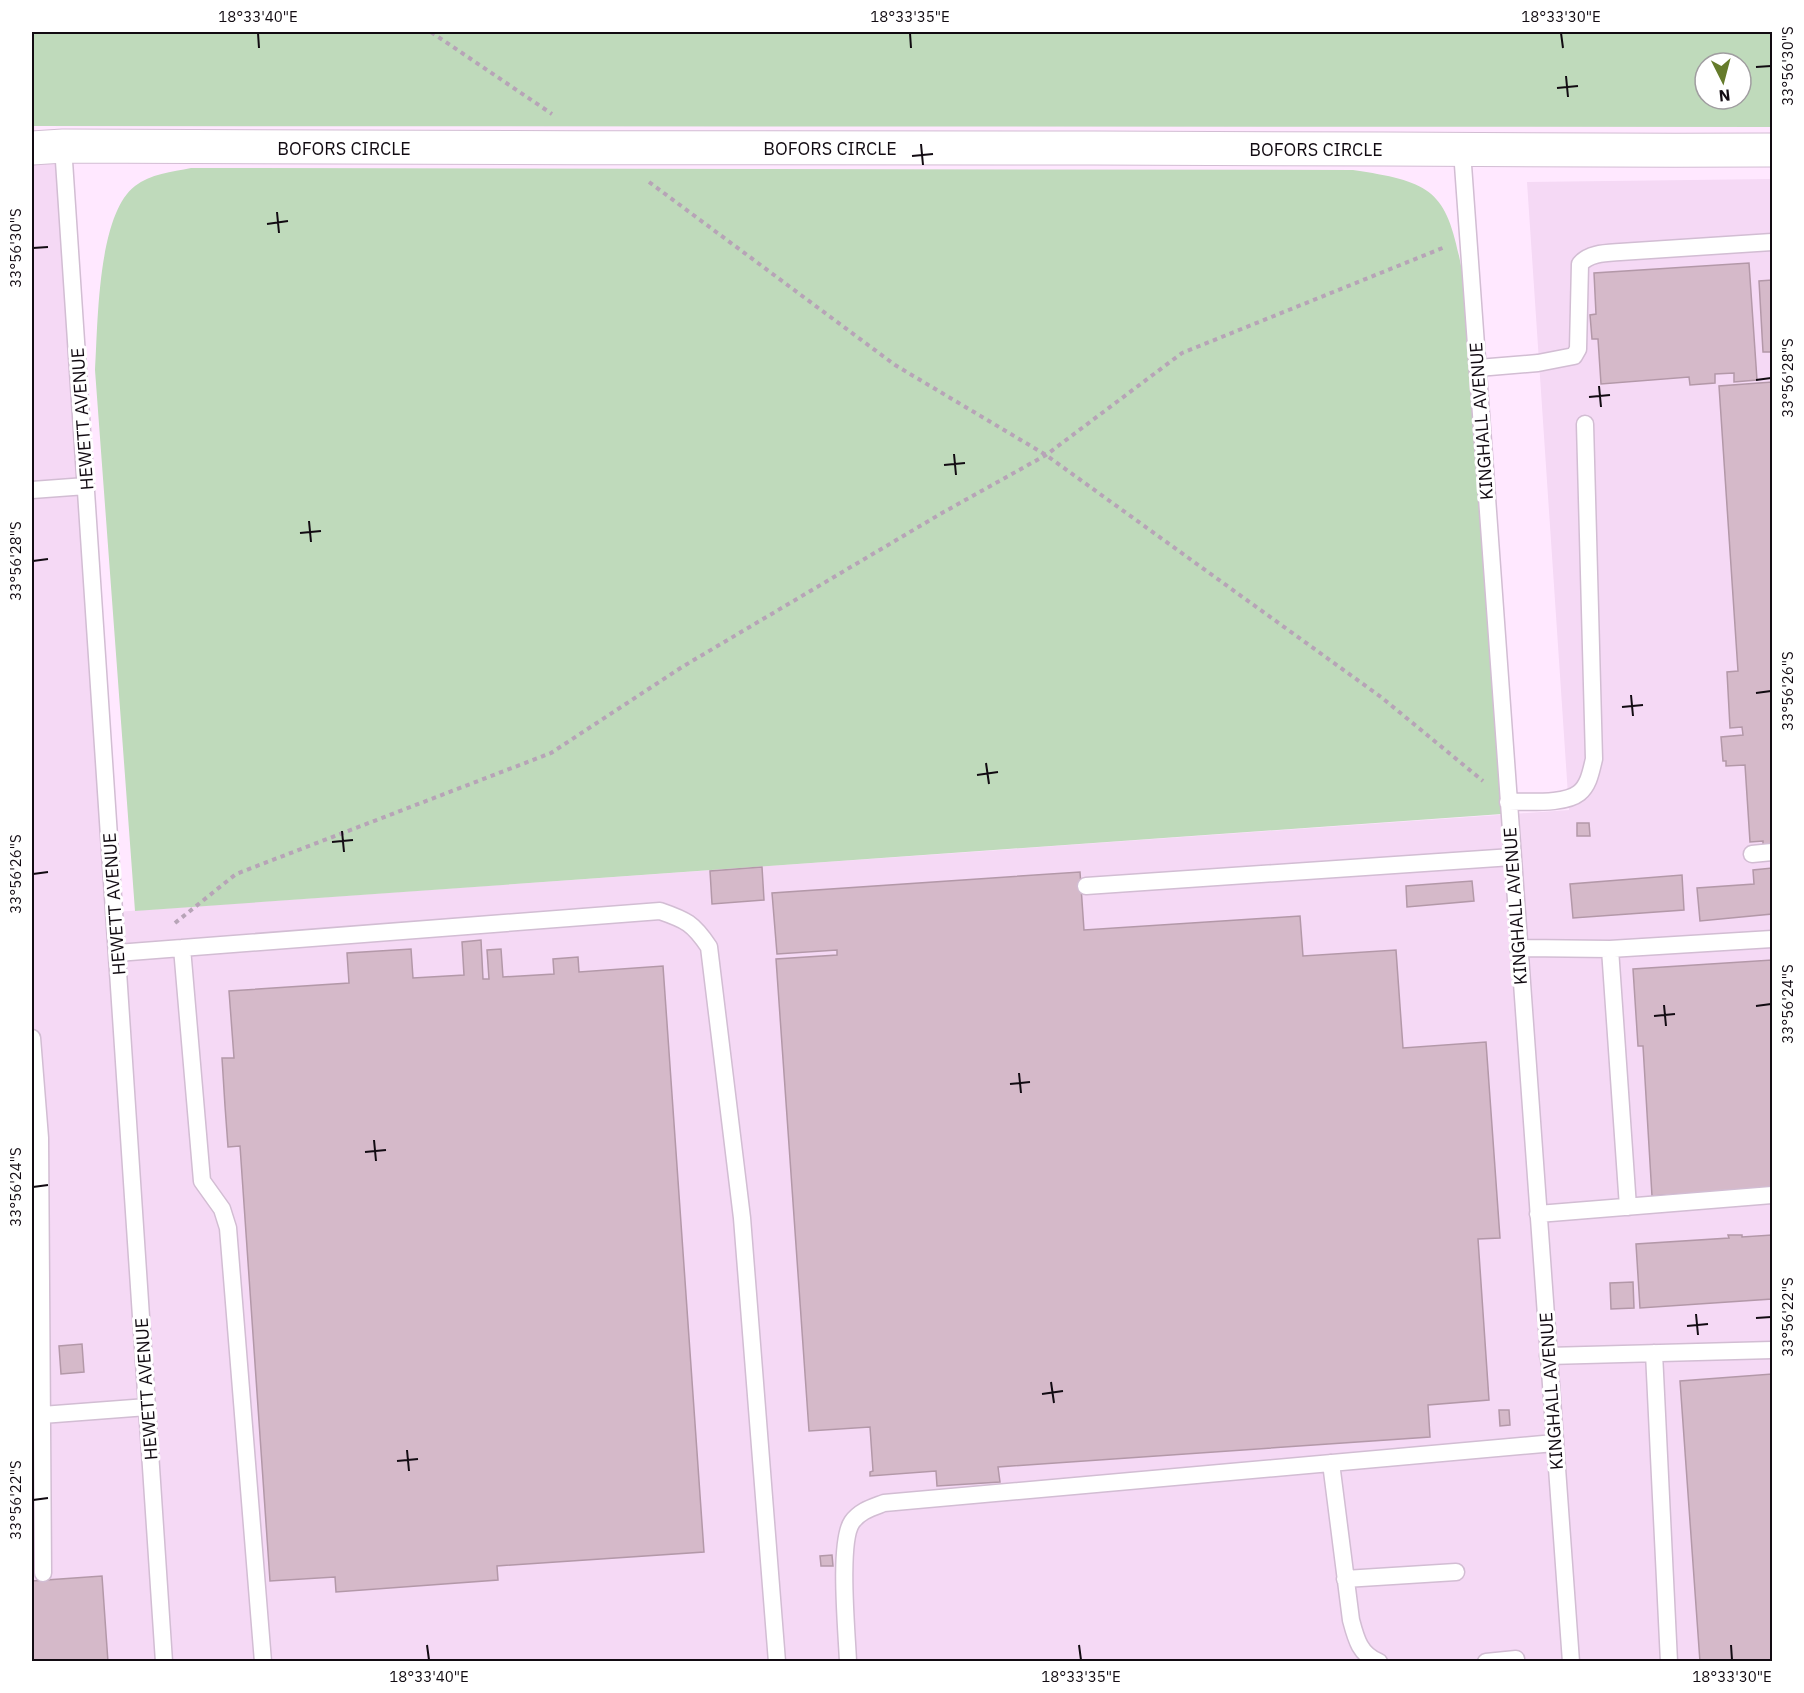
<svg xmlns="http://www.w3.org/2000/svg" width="1804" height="1693" viewBox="0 0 1804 1693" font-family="'IBM Plex Sans',sans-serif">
  <rect width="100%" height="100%" fill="#ffe8ff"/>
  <path fill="#f5d9f5" d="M63,146L115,912L1569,810L1527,182L1772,179V1661L32,1662V148Z"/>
  <path fill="#bfdabb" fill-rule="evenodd" d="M32,32H1772V127L32,126ZM1705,63H1741V99H1705Z
    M191,168L1353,170C1433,182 1447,190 1462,271L1502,814L135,911L95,370C98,325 97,215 135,186C150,174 172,172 191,168Z"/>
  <path fill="#d5b9c9" stroke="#b398a8" stroke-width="1.5" d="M1749,263L1757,380L1734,382V373L1715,374V383L1690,385L1689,377L1601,384L1598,339H1592L1590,315L1596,314L1594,273Z
    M1772,280V352H1763L1759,281Z
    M1772,382V844L1763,845V841L1750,842L1745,765L1726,766V761H1723L1721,737L1743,735L1742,727L1730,728L1727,672L1738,671L1719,386Z
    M1577,823H1589L1590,836H1577Z
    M762,867L764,900L712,904L710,871Z
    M1772,868V914L1700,921L1697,888L1754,884L1753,870Z
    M1080,872L1084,930L1300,916L1303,956L1396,950L1403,1048L1486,1042L1500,1238L1478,1239L1489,1400L1428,1405L1430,1437L998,1467L1000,1482L937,1486L936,1471L870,1476V1472L873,1471L870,1427L809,1431L776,959L837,955V950L777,954L772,893Z
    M1682,875L1684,910L1573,918L1570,884Z
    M1472,881L1474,901L1407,907L1406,886Z
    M481,940L483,979H489L487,950L501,949L503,977L554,974L553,959L578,957L579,972L663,966L704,1552L497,1566L498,1580L336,1592L335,1577L270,1581L240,1146L228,1147L225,1106L222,1058H234L229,991L349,983L347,953L411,949L413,978L464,975L462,942Z
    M1772,960V1188L1652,1196L1643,1046H1638L1633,969Z
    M1728,1235H1742V1237L1772,1235V1299L1640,1308L1636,1244L1729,1238Z
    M1633,1282L1634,1308L1611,1309L1610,1283Z
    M82,1344L84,1372L61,1374L59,1346Z
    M1772,1374V1662H1700L1680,1381Z
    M1499,1410H1509L1510,1425L1500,1426Z
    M832,1555L833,1566H821L820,1556Z
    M102,1576L108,1662H32V1581Z"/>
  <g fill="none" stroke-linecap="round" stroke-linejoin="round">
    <defs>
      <path id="service" d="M63,146L164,1662
        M1462,151L1571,1662
        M1478,368L1538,363L1574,356L1578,349L1580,264C1589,253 1606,253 1620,252L1772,242
        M32,490L86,486
        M1508,802C1526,801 1564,805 1579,793C1589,785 1591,771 1594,759L1585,424
        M1752,854L1772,852
        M1086,886L1512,857
        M182,948L202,1181L222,1209L228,1228L263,1662
        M1518,948L1610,949L1772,939
        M1610,949L1628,1207
        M117,953L660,911C686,920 693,923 709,947L742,1218L777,1662
        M32,1038L40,1138L43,1573
        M1538,1214L1772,1195
        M1654,1353L1669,1662
        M1548,1356L1772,1350
        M42,1415L147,1407
        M1331,1463L1351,1620C1356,1639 1360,1655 1379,1662
        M1345,1579L1456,1572
        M848,1662C847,1634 838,1542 852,1522C860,1511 871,1508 884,1503L1554,1443
        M1486,1662L1516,1659"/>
      <path id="minor" d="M32,148L63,146C407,149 750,147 1094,148C1320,148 1546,151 1772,150"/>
    </defs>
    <use href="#service" stroke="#d2bdd3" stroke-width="19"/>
    <use href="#minor" stroke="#d2bdd3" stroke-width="35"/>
    <path stroke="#b7a4b7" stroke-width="4" stroke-dasharray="4.5 4.5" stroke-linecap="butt" d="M431,32L552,114
      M649,182L895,365L1046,455L1381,697L1483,781
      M175,923L236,874L551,753L682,667L942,513L1046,455L1182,353L1445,247"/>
    <use href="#service" stroke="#fff" stroke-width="16"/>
    <use href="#minor" stroke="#fff" stroke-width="33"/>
  </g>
  <path fill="none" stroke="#120b12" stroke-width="2" d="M258,33L259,48M910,33L911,48M1561,33L1563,48M1756,67L1771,66M1566,76L1568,97M1557,88L1578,86M921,144L923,165M912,156L933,154M277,212L279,233M267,224L288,221M33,248L48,247M1756,380L1771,378M1599,386L1601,407M1589,397L1610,395M954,454L956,475M944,465L965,463M309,521L311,542M300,533L321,531M33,561L48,559M1756,693L1771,691M1631,695L1633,716M1622,707L1643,705M986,763L989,784M977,775L998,772M342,831L344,852M332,842L353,840M33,874L48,872M1664,1005L1666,1026M1756,1006L1771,1004M1654,1016L1675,1014M1019,1073L1021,1093M1010,1084L1030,1082M374,1140L376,1161M365,1152L386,1150M33,1187L48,1185M1696,1314L1698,1335M1756,1318L1771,1317M1687,1326L1708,1324M1051,1382L1054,1403M1042,1394L1063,1391M407,1450L409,1471M397,1461L418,1459M33,1500L48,1498M427,1645L429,1660M1079,1645L1081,1660M1731,1645L1732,1660"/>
  <g text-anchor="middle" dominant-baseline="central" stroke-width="6" stroke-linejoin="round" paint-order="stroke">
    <g font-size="18" fill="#120b12" stroke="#fff">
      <text x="344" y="148">BOFORS CIRCLE</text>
      <text x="830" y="148">BOFORS CIRCLE</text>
      <text x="1316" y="149">BOFORS CIRCLE</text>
      <text transform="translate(82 419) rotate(-94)">HEWETT AVENUE</text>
      <text transform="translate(1481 421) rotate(-94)">KINGHALL AVENUE</text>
      <text transform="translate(114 904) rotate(-94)">HEWETT AVENUE</text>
      <text transform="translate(1515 906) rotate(-94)">KINGHALL AVENUE</text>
      <text transform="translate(146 1389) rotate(-94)">HEWETT AVENUE</text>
      <text transform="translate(1551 1391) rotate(-94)">KINGHALL AVENUE</text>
    </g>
  </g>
  <rect width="1804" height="1693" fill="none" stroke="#ffffff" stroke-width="66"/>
  <g transform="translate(1723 81) rotate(174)"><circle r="28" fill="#ffffff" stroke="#a09da0" stroke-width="1.5"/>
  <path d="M0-4.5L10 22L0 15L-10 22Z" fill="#657b2b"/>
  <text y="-9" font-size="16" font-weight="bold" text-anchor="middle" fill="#120b12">N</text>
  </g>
  <rect x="33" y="33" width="1738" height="1627" fill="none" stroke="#120b12" stroke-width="2"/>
  <g font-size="15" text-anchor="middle" fill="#120b12">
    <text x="258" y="22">18°33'40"E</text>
    <text x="910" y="22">18°33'35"E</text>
    <text x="1561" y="22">18°33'30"E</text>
    <text transform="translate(1788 66) rotate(-90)" y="5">33°56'30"S</text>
    <text transform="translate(16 248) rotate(-90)" y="5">33°56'30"S</text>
    <text transform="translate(1788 378) rotate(-90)" y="5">33°56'28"S</text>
    <text transform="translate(16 561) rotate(-90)" y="5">33°56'28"S</text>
    <text transform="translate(1788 691) rotate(-90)" y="5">33°56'26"S</text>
    <text transform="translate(16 874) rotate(-90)" y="5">33°56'26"S</text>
    <text transform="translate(1788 1004) rotate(-90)" y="5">33°56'24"S</text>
    <text transform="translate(16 1187) rotate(-90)" y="5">33°56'24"S</text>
    <text transform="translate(1788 1317) rotate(-90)" y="5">33°56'22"S</text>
    <text transform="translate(16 1500) rotate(-90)" y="5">33°56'22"S</text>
    <text x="429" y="1682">18°33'40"E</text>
    <text x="1081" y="1682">18°33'35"E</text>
    <text x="1732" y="1682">18°33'30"E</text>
  </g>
</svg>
